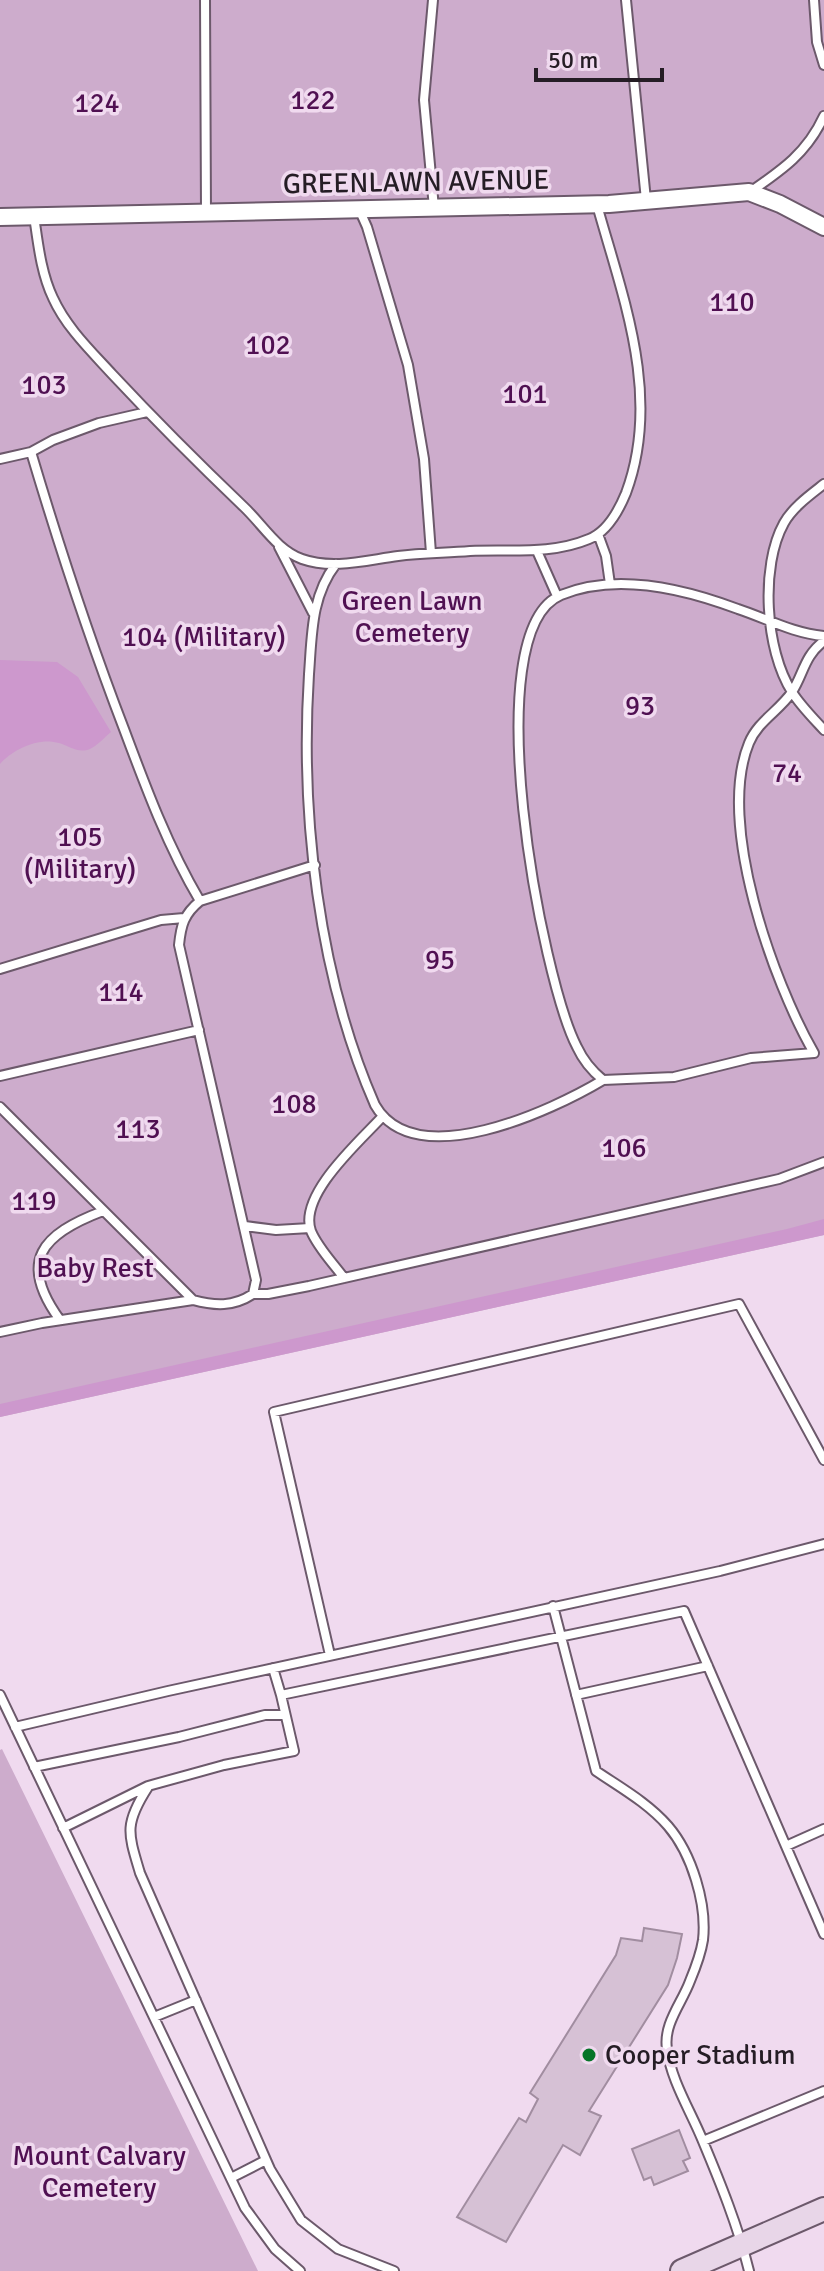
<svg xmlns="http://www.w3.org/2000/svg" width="824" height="2271" viewBox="0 0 824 2271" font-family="Signika,sans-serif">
  <rect width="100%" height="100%" fill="#f0daef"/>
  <path fill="#cdaccc" d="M0,0H824V1235L0,1417Z
    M2,1749L258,2271H0V1750Z"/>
  <path fill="#cd98cd" d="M0,660L57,662L78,677L111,732C105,737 97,746 90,749C78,754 70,746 59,743C39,737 13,749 0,764Z
    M824,1219V1235L0,1417V1404L787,1229Z"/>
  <path fill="#d6c1d5" stroke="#a18da0" stroke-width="2" d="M644,1928L682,1934L677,1958L668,1985L589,2111L601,2116L580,2155L563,2145L506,2242L457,2217L519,2118L526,2122L538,2099L530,2093L616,1955L621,1938L642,1941Z
    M679,2130L690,2158L683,2161L688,2171L654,2185L651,2177L644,2180L632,2149Z"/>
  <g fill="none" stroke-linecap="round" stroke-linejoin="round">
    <defs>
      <path id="lane" d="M205,0L206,212
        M433,0L424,100L434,208
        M626,0L646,200
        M814,0L817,42L824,65
        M750,192C782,170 807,153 824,116
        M359,209L367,227L408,365L424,459L431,553
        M34,216C38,243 41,273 53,298C66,327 91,351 112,374C155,420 199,464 244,507C263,525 277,550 302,559C333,570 367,560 398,556C421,553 446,553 470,551C510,549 551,555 589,539C607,532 619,510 626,493C662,397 623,298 597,205
        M31,452C59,546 89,638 124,729C146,788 168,847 200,901
        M0,459L31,452L53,440L99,423L147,412
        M824,484C810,495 793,507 784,523C760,566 765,650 792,692C800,705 813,718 824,730
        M598,534L606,556L610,584
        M279,547L313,613
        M537,551L557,596
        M336,564C311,596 312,635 309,674C300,814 318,975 375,1105C415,1175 553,1110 603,1080
        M824,636C792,633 768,619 738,609C685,589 616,572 561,595C474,631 542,980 577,1047C583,1060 592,1071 603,1080L674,1077L751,1058L814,1053C773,982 716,823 749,743C758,721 779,711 792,692C804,673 804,656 824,641
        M0,969L161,920L184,918
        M0,1076L199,1030
        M0,1107L193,1300C215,1306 233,1307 253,1294L256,1280L179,945C181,925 184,914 200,901L315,865
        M245,1226L276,1230L310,1228
        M344,1278C333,1263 318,1248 311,1231C298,1195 360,1141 382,1117
        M253,1294H268L309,1286L779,1179L824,1162
        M60,1320C17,1261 42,1234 103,1211
        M0,1332L42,1323L193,1300
        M553,1606L596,1771C621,1788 648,1803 668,1826C692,1854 707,1904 703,1940C701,1953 695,1969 690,1981C682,2003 663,2024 667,2049C671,2080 690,2110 702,2139C720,2182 738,2226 749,2271
        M330,1655L274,1412L739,1304L824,1460
        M273,1668L281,1695
        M0,1695L245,2208L275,2249L300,2271
        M576,1695L708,1666
        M15,1727L168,1691L720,1571L824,1544
        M34,1767L179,1737L265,1715H285
        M148,1787C124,1824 128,1833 140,1873L270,2169L301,2220L338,2249L394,2271
        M63,1828L148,1786L224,1765L294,1751L281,1695L684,1611L824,1934
        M786,1846L824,1829
        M154,2017L196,2000
        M703,2141L824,2091
        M231,2178L266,2160"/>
      <path id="street" d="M0,217L609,204L749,192L780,204L824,227"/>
      <path id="secondary" d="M682,2271L824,2209"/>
    </defs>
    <use href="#lane" stroke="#6c596b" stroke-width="12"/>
    <use href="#street" stroke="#6c596b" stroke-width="20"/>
    <use href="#secondary" stroke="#6c596b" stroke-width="26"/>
    <use href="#lane" stroke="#fff" stroke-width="8"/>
    <use href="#street" stroke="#fff" stroke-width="16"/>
    <use href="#secondary" stroke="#e8d6e8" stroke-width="22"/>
  </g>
  <circle fill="#057528" stroke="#f0daef" stroke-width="3" cx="589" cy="2055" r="8"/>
  <g text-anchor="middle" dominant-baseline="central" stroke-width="7" stroke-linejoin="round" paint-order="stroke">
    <g font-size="28" fill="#501052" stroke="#f0daef">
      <text x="313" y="100">122</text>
      <text x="97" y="103">124</text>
      <text x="732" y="302">110</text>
      <text x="268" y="345">102</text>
      <text x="44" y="385">103</text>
      <text x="525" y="394">101</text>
      <text x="412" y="601">Green Lawn<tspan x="412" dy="32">Cemetery</tspan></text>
      <text x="204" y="637">104 (Military)</text>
      <text x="640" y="706">93</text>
      <text x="787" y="773">74</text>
      <text x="80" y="837">105<tspan x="80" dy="32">(Military)</tspan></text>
      <text x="440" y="960">95</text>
      <text x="121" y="992">114</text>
      <text x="294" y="1104">108</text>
      <text x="138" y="1129">113</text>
      <text x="624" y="1148">106</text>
      <text x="34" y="1201">119</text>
      <text x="95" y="1268">Baby Rest</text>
      <text x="99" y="2156">Mount Calvary<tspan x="99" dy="32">Cemetery</tspan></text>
    </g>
    <g font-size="28" fill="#251d25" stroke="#f0daef">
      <text transform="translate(416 182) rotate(-1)">GREENLAWN AVENUE</text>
    </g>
    <g font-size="28" fill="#251d25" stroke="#f0daef" text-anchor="start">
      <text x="605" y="2055">Cooper Stadium</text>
    </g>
  </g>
  <path d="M536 68v12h126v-12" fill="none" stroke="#251d25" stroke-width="4"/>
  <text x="548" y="68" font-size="24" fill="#251d25" stroke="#f0daef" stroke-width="6" paint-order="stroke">50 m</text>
</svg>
